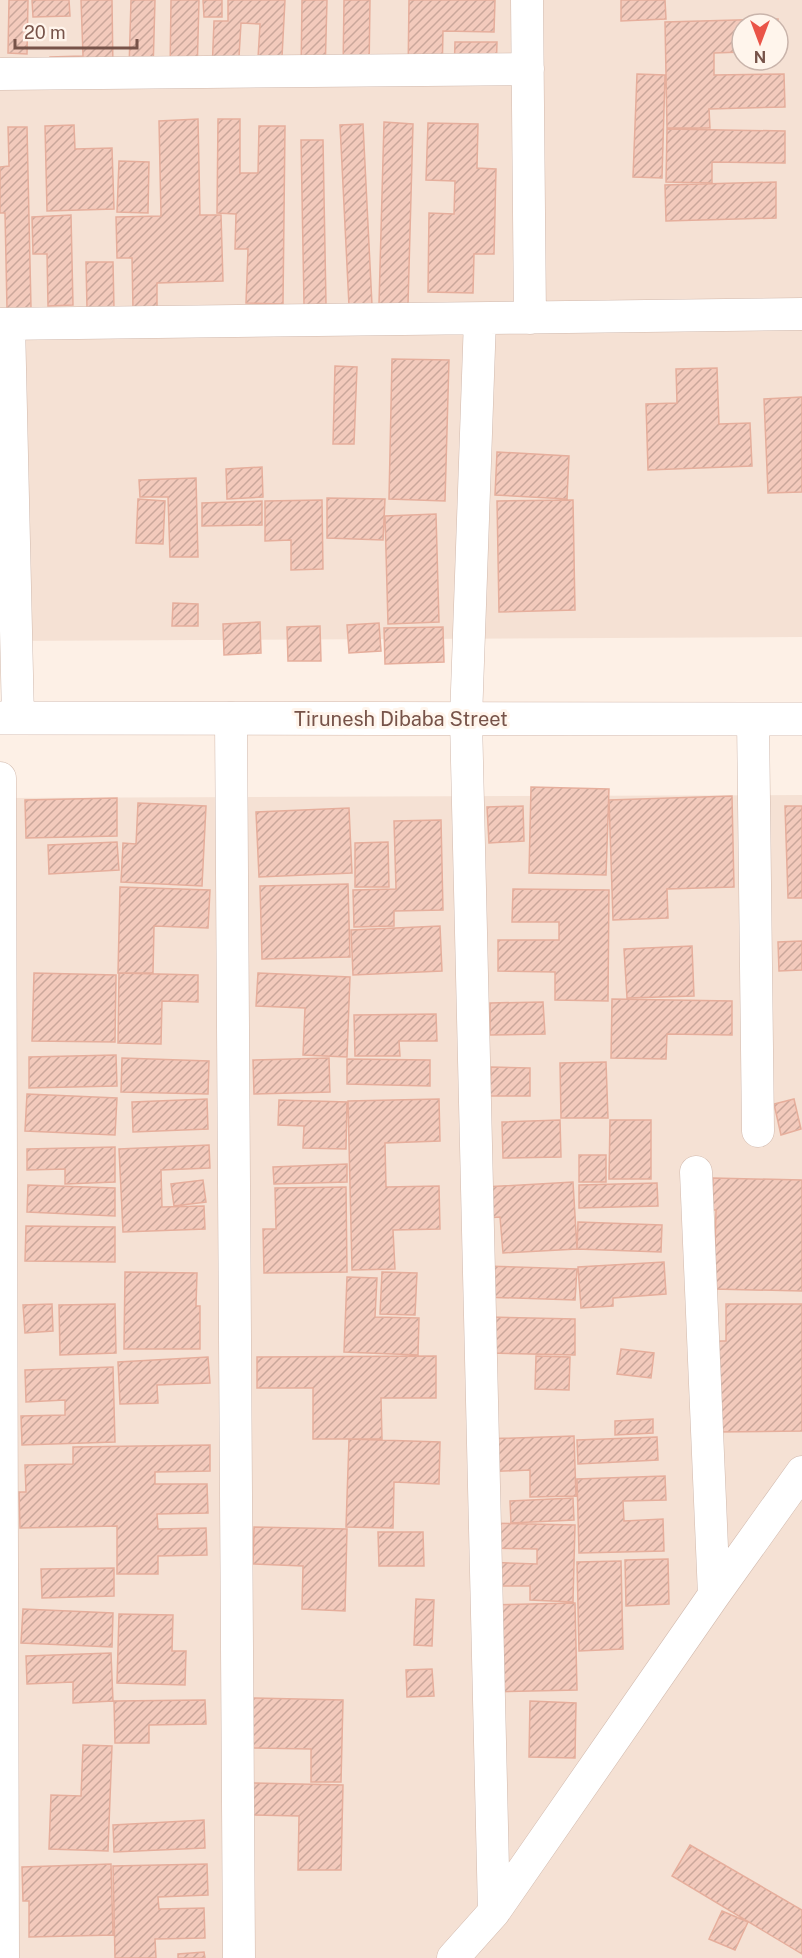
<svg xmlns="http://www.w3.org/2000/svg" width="802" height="1958" viewBox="0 0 802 1958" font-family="'Public Sans',sans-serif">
  <defs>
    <pattern id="building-hatch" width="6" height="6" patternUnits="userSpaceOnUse" patternTransform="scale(1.5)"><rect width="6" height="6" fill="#f3cabc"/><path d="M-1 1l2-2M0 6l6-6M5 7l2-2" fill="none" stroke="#caa79b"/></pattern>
  </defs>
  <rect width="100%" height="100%" fill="#fdf0e6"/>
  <path fill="#f5e1d4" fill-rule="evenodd" d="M0,0H802V637L0,641ZM742,24H778V60H742Z
    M802,795V1958H0V798Z"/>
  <path fill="url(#building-hatch)" stroke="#e6ae9c" stroke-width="1.5" d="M9,0H28L27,54L8,53Z
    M32,0H69L70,16L33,17Z
    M81,0H112L113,70L51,71L50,57L83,56Z
    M131,0H155L153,71L129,70Z
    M171,0H199L197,76L170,75Z
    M203,0H222V17H204Z
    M228,0H285L281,76L257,75L260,24L241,23L238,74L212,72L214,21H228Z
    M302,0H327L325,75L301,74Z
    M344,0H370L369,72H343Z
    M409,0H495L494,32L443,31L442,77H408Z
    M621,0H665L666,19L621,21Z
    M778,19V24H742V52L714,53V75L784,74L785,107L709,109L710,128H667L665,22Z
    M455,42H497L496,75L454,73Z
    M637,74L665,75L662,178L633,177Z
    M198,119L200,215H221L223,281L157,283V309H133L132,258H117L116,217L161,216L159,121Z
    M218,119H240V173H258L259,126H285L283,304L246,303L248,249H235L236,214L217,213Z
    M384,122L413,124L408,305L379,304Z
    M428,123L478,124L477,168L496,169L494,254H474L473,293L428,292L429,213L454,214L455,181L426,180Z
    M363,124L372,305L349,306L340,125Z
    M74,125L75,149L112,148L114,209L47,211L45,126Z
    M8,127H27L31,308L7,309L5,213H0V167L9,166Z
    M667,129L785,131V163L712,162V183L666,182Z
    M301,140H323L326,304L304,305Z
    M119,161L149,162L148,213L117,212Z
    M776,182V218L666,221L665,185Z
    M71,215L73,305L48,306L47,254H33L32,217Z
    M86,262H113L114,309H87Z
    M392,359L449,360L445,501L389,499Z
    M335,366L357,367L354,444H333Z
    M717,368L719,424L750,423L752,466L648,470L646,404L677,403L676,369Z
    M802,397V492L768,493L764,399Z
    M497,452L569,456L567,499L495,495Z
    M262,467L263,497L227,499L226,469Z
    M196,478L198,557H170L168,497H140L139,480Z
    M327,498L385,499L383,540L327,538Z
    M138,499L165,501L163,544L136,543Z
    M322,500L323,569L291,570V540L265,541V501Z
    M573,500L575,610L499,612L497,501Z
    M262,501V525L202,526V503Z
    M436,514L439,622L388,624L385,516Z
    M173,603L198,604V626H172Z
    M260,622L261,653L224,655L223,624Z
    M379,623L381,651L349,653L347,625Z
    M320,626L321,661H288L287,627Z
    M443,627L444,662L385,664L384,628Z
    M531,787L609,789L606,875L529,873Z
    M732,796L734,887L667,889L668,918L613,920L609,800Z
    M117,798V836L26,838L25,800Z
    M138,803L206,806L202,886L121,882L123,843L136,844Z
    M523,806L524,841L489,843L487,807Z
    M785,806H802V898H788Z
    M349,808L352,873L259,877L256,812Z
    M441,820L443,910L394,911V926L354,927L353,890L396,889L394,821Z
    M117,842L119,870L49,874L48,845Z
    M388,842L389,887H355V843Z
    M348,884L350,957L262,959L260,886Z
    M120,887L210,890L208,928L154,926L153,973H118Z
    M513,889L609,890L608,1001L555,1000V972L498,971V940H559V922H512Z
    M440,926L442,971L353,975L351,930Z
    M802,941V970L779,971L778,942Z
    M692,946L694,996L627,998L624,949Z
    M34,973L116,975L115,1042L32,1041Z
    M119,973L198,975V1002L162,1001L161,1044L118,1043Z
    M258,973L350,977L347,1057L303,1055L305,1008L256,1006Z
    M612,999L732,1001V1035L667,1034L666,1059L611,1058Z
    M543,1002L545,1034L490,1035V1003Z
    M436,1014L437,1041H399L400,1056H355L354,1015Z
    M116,1055L117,1086L29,1088V1057Z
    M122,1058L209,1061L208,1094L121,1092Z
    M329,1058L330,1092L254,1094L253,1060Z
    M347,1059L430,1060V1086L347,1084Z
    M606,1062L608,1118H561L560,1063Z
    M491,1067L530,1068V1096H490Z
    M27,1094L117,1098L115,1135L25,1131Z
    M207,1099L208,1129L133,1132L132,1102Z
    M439,1099L440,1141L385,1143L386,1187L439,1186L440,1229L393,1230L395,1269L352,1270L348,1101Z
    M794,1099L801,1129L781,1135L774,1104Z
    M279,1100L347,1102L346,1149L303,1148L304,1126L278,1125Z
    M560,1120L561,1157L503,1158L502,1122Z
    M610,1120H651V1179H609Z
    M209,1145L210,1168L161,1170L162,1207L204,1206L205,1229L123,1232L119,1149Z
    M115,1147V1182L65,1184V1169L27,1170V1149Z
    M579,1155H606V1182H579Z
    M347,1164V1182L274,1184L273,1167Z
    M713,1178L802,1180V1291L714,1289L716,1210H712Z
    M203,1180L206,1202L174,1206L171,1184Z
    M573,1182L577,1249L503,1253L500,1217L486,1218L484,1187Z
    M657,1183L658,1206L579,1208V1185Z
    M28,1185L115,1188V1216L27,1212Z
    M346,1187L347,1272L264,1273L263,1229H276L275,1188Z
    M578,1222L662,1225L661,1252L577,1249Z
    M26,1226L115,1227V1262L25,1261Z
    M664,1262L666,1294L613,1298V1306L581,1308L578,1267Z
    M483,1266L577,1269L575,1300L482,1297Z
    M125,1272L197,1273L196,1306H200V1349H124Z
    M382,1272L417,1273L415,1315L380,1314Z
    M347,1277L377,1278L375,1317L419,1318L418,1355L344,1352Z
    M52,1304L53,1331L25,1333L23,1305Z
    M115,1304L116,1353L60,1355L59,1305Z
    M726,1304H802V1431L716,1432L712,1341H726Z
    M488,1317L575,1319V1355L488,1353Z
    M621,1349L654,1353L651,1378L617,1374Z
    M436,1356V1398H381L382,1439H313V1388H257V1357Z
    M536,1356L570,1357L569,1390L535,1389Z
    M208,1357L210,1383L157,1385L158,1403L120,1404L118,1362Z
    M113,1367L115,1442L22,1445L21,1416L65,1415V1400L26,1402L25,1370Z
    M653,1419V1433L615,1435V1421Z
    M574,1436L576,1496L530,1497V1470L482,1472L481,1439Z
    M657,1437L658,1460L578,1464L577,1440Z
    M349,1439L440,1442L439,1484L394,1482L393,1528L346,1527Z
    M210,1445V1471L155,1472V1484H207L208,1513L157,1514L158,1529L206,1528L207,1555L158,1556V1574H117V1526L20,1528L19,1492H26L25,1465L73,1464V1447Z
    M665,1476L666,1500L623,1501L624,1521L663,1519L664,1551L579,1553L577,1479Z
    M573,1498L574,1520L511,1523L510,1501Z
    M482,1523L575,1525L573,1602L530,1600V1586H484V1562L537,1564V1549L481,1548Z
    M254,1527L347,1529L345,1611L302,1609L303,1566L253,1564Z
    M378,1532H423L424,1566H379Z
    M668,1559L669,1604L626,1606L625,1560Z
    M621,1561L623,1649L579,1651L577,1562Z
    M114,1568V1596L42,1598L41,1569Z
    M416,1599L434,1600L432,1646L414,1645Z
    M575,1603L577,1690L482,1692L485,1605Z
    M23,1609L113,1613L112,1647L21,1643Z
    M119,1614L173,1615L172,1651H186L185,1685L117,1683Z
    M111,1653L113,1701L73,1703V1682L27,1684L26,1656Z
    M432,1669L434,1696L407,1697L406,1670Z
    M253,1698L343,1700L341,1782H311V1749L252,1748Z
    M205,1700L206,1724L149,1725V1743H115L114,1701Z
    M530,1701L576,1703L575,1758L529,1757Z
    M83,1745L112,1746L108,1851L49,1849L51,1795L81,1796Z
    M251,1783L343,1785L341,1870H298L299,1816L250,1815Z
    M204,1820L205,1848L114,1852L113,1825Z
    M690,1845L802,1910V1954L672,1876Z
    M111,1864L113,1935L29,1937V1901H23L22,1867Z
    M207,1864L208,1895L158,1897L159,1909L204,1908L205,1938L155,1939L156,1958H115L113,1866Z
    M722,1911L748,1922L735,1950L709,1939Z
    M204,1952L205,1958H178V1954Z"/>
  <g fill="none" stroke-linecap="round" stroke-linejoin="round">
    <defs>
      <path id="street" d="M527,0L530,318
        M0,74L528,69
        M480,319L466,719L494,1912
        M0,324L802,314
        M9,324L18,718
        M231,718L239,1958
        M753,719L758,1131
        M0,778L3,1958
        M696,1172L714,1595
        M453,1958L494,1912L714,1595L802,1472"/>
      <path id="secondary" d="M0,718L802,719"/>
    </defs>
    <use href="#street" stroke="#d1b9ad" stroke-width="33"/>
    <use href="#secondary" stroke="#d4b8ab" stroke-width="34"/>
    <use href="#street" stroke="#fff" stroke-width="32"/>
    <use href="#secondary" stroke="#fff" stroke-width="33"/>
  </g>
  <g text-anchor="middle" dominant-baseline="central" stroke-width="6" stroke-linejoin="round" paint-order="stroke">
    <g font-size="20" fill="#775349" stroke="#fff5ec">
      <text x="401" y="719">Tirunesh Dibaba Street</text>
    </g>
  </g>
  <g transform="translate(760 42) rotate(180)"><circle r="28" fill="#fff5ec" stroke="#c9b4ab" stroke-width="1.5"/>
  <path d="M0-4.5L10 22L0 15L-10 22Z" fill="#ea5448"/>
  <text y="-9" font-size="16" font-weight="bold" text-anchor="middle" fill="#775349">N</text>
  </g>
  <path d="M15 39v9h122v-9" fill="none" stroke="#775349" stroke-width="3"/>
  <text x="24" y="39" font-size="18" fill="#775349" stroke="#fff5ec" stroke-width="4.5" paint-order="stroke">20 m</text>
</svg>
